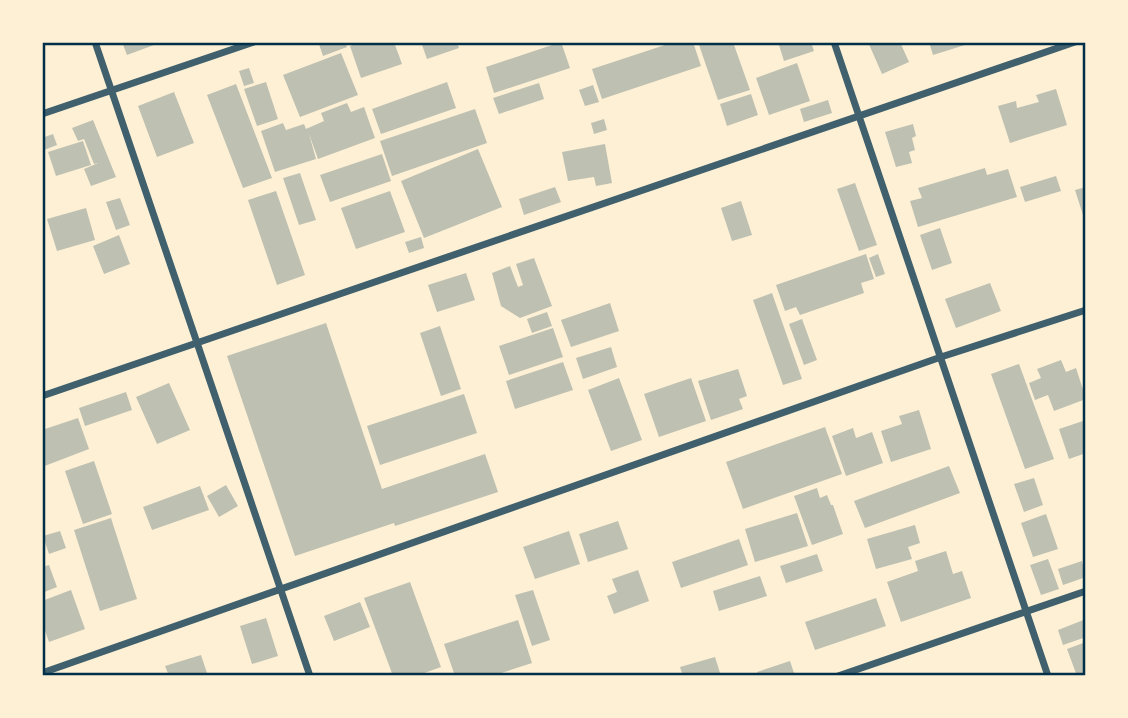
<svg xmlns="http://www.w3.org/2000/svg" width="1128" height="718" viewBox="0 0 1128 718" font-family="Mulish,sans-serif">
  <rect width="100%" height="100%" fill="#fdf0d5"/>
  <path fill="#bec0b2" d="M122,42H162L127,55Z
    M325,42H345L347,47L323,56L319,44Z
    M362,42H394L402,64L361,78L350,46Z
    M421,42H457L459,48L427,59Z
    M561,42L570,68L494,93L486,67Z
    M674,42H693L701,66L602,99L592,69Z
    M698,42H733L750,90L718,100Z
    M778,42H811L814,51L784,61Z
    M868,42H900L909,62L882,74Z
    M929,42H964L965,45L933,55Z
    M341,53L358,95L300,117L283,75Z
    M797,63L810,101L769,115L756,78Z
    M249,68L254,83L244,86L239,71Z
    M266,82L278,119L257,126L244,89Z
    M447,82L456,108L381,134L372,109Z
    M539,83L544,99L499,114L493,98Z
    M236,84L272,178L243,188L207,95Z
    M593,85L599,102L585,106L579,90Z
    M1056,89L1067,125L1010,143L998,106L1016,101L1017,108L1039,102L1036,95Z
    M174,92L194,143L157,157L138,106Z
    M751,94L758,115L727,126L720,104Z
    M828,100L832,113L804,122L800,109Z
    M347,103L351,112L364,107L375,138L318,159L309,134L316,159L275,172L261,131L283,123L286,130L304,124L306,129L324,121L321,113Z
    M475,109L487,143L392,176L380,141Z
    M604,119L607,130L594,134L591,123Z
    M93,120L116,177L91,186L84,169L98,163L94,164L84,139L78,141L72,128Z
    M913,124L916,136L912,138L915,150L909,152L912,163L896,167L885,132Z
    M53,134L57,145L44,150L42,138Z
    M83,141L91,165L56,176L48,152Z
    M605,144L612,183L596,186L594,177L568,181L562,152Z
    M478,149L502,207L424,238L401,181Z
    M382,154L391,181L330,202L320,175Z
    M985,168L987,175L1008,169L1017,197L918,227L910,201L922,198L918,188Z
    M300,173L316,220L299,225L283,178Z
    M1056,176L1061,191L1025,202L1020,187Z
    M855,183L877,245L859,251L837,189Z
    M555,187L561,202L524,215L519,199Z
    M1086,187V214L1083,215L1075,190Z
    M276,191L305,275L277,285L248,200Z
    M390,191L405,232L356,249L341,208Z
    M120,198L130,225L116,230L106,202Z
    M741,201L752,235L732,241L721,208Z
    M86,208L95,240L57,251L47,219Z
    M940,228L952,263L932,270L920,235Z
    M119,235L130,264L104,274L93,246Z
    M421,237L424,248L409,253L405,242Z
    M866,254L874,279L861,283L864,293L800,315L796,307L785,311L776,285Z
    M878,254L885,274L876,277L869,258Z
    M534,258L552,306L520,318L501,306L492,273L510,266L518,287L523,285L516,264Z
    M466,273L475,300L437,312L428,285Z
    M990,283L1001,311L956,328L945,299Z
    M772,293L802,379L783,385L753,300Z
    M610,303L619,331L571,347L561,320Z
    M547,312L552,326L532,333L527,319Z
    M802,319L817,360L804,365L789,324Z
    M326,323L382,489L485,454L498,492L395,526L394,523L295,556L227,356Z
    M440,326L461,389L441,396L420,333Z
    M553,328L563,357L509,375L499,346Z
    M611,347L617,367L583,379L576,358Z
    M1061,360L1066,372L1076,368L1086,399L1054,411L1048,395L1035,400L1029,383L1041,378L1037,369Z
    M563,362L573,390L515,409L506,381Z
    M1019,364L1054,459L1025,469L991,374Z
    M738,369L747,396L739,399L743,409L711,420L698,381Z
    M619,378L642,440L611,451L588,390Z
    M691,378L706,421L659,437L644,394Z
    M169,383L190,430L157,444L136,397Z
    M126,392L132,410L85,426L79,408Z
    M464,394L477,433L380,465L367,426Z
    M919,410L931,449L891,462L881,431L902,424L899,416Z
    M78,418L89,449L42,467V430Z
    M1086,420V453L1069,459L1059,429Z
    M825,427L842,474L743,509L726,462Z
    M853,428L856,438L872,432L883,463L846,476L832,436Z
    M94,461L112,514L83,524L65,471Z
    M949,466L960,493L865,528L854,501Z
    M1034,478L1043,505L1024,512L1014,484Z
    M226,485L238,506L219,517L207,496Z
    M200,486L209,510L152,530L143,507Z
    M817,488L820,498L827,495L831,505H833L843,534L812,545L794,496Z
    M797,513L808,546L755,562L745,529Z
    M1046,514L1058,549L1033,557L1021,523Z
    M111,518L137,599L100,611L74,530Z
    M618,521L628,549L588,562L579,534Z
    M915,525L920,543L908,547L912,559L876,569L867,539Z
    M60,531L66,548L49,554L43,536Z
    M569,531L580,564L535,579L523,547Z
    M739,539L748,565L681,588L672,562Z
    M946,551L953,574L962,571L971,598L901,622L887,582L918,571L915,561Z
    M817,554L823,571L786,583L780,566Z
    M1048,559L1059,589L1041,595L1030,565Z
    M1082,561L1086,577L1063,585L1058,569Z
    M49,565L57,587L42,593V567Z
    M638,570L649,601L614,614L607,596L617,592L612,579Z
    M760,576L767,596L719,611L713,591Z
    M410,582L441,667L416,676H393L364,598Z
    M71,590L85,629L49,642L42,622V601Z
    M533,590L550,640L532,646L515,595Z
    M876,598L886,626L815,650L805,622Z
    M360,602L370,627L334,641L324,616Z
    M266,618L278,656L252,664L240,626Z
    M1086,619V637L1063,645L1058,630Z
    M518,620L532,663L492,676H455L444,644Z
    M1086,642V676H1077L1067,649Z
    M201,655L208,676H169L165,666Z
    M715,657L721,676H683L680,667Z
    M790,661L795,676H758L757,672Z"/>
  <g fill="none" stroke-linecap="round" stroke-linejoin="round">
    <path stroke="#3f606c" stroke-width="7" d="M95,42L310,676
      M834,42L1048,676
      M42,114L254,42
      M42,396L1075,42
      M42,673L941,357L1086,310
      M838,676L1086,591"/>
  </g>
  <rect width="1128" height="718" fill="none" stroke="#fdf0d5" stroke-width="88"/>
  <rect x="44" y="44" width="1040" height="630" fill="none" stroke="#003049" stroke-width="2.5"/>
</svg>
